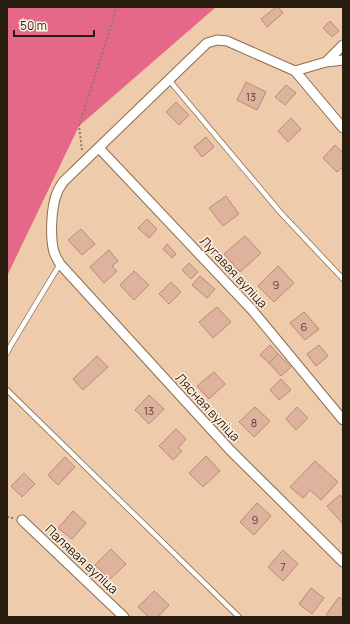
<svg xmlns="http://www.w3.org/2000/svg" width="350" height="624" viewBox="0 0 350 624" font-family="Manrope,sans-serif">
  <rect width="100%" height="100%" fill="#eecbaa"/>
  <path fill="#e66888" d="M7,7H216L79,126L7,276Z"/>
  <path fill="#deb29d" stroke="#b78c78" d="M276,7H278L283,13L267,27L261,19Z
    M330,21L339,31L332,37L323,28Z
    M246,82L266,92L257,110L237,100Z
    M286,85L296,93L285,105L275,97Z
    M176,102L189,115L179,125L166,112Z
    M291,118L301,129L288,142L278,131Z
    M206,137L214,147L202,157L194,147Z
    M335,145L343,153V167L337,172L323,158Z
    M226,196L239,214L223,226L209,208Z
    M147,219L157,229L149,238L138,228Z
    M81,229L95,244L82,255L68,240Z
    M245,236L261,253L240,272L224,254Z
    M167,244L176,254L172,258L163,249Z
    M109,250L118,261L112,266L117,271L104,283L90,267Z
    M189,263L198,272L191,279L182,270Z
    M278,266L294,283L274,302L258,286Z
    M134,271L149,285L134,300L120,285Z
    M200,276L215,289L207,298L192,285Z
    M171,282L181,292L169,304L159,294Z
    M217,307L231,322L213,338L199,322Z
    M304,312L319,329L305,340L290,323Z
    M270,345L278,354L269,363L260,355Z
    M319,345L328,356L316,366L307,354Z
    M278,354L291,367L281,376L269,363Z
    M97,356L108,367L83,390L73,379Z
    M214,372L225,384L209,399L197,386Z
    M281,379L291,390L279,400L270,390Z
    M149,395L164,409L149,424L135,410Z
    M255,407L270,421L254,437L239,422Z
    M297,407L308,418L296,430L286,419Z
    M176,429L186,439L178,448L182,451L173,460L159,446Z
    M206,456L220,471L203,487L189,473Z
    M65,457L75,467L58,485L48,475Z
    M315,461L338,482L321,500L310,490L303,498L290,487Z
    M24,473L35,484L22,497L11,486Z
    M340,495L343,498V524L327,506Z
    M257,503L271,516L254,535L240,522Z
    M73,511L86,523L72,539L58,528Z
    M111,549L126,564L110,579L95,565Z
    M283,550L298,564L283,581L268,567Z
    M311,588L324,598L312,614L299,604Z
    M154,591L169,605L158,617H149L138,607Z
    M339,597L343,600V617H328L326,615Z"/>
  <g fill="none" stroke-linecap="round" stroke-linejoin="round">
    <defs>
      <path id="service" d="M169,80L280,212L343,279
        M7,353L11,345L60,264
        M7,390L239,617"/>
      <path id="minor" d="M343,60L326,62L295,71L343,128
        M326,62L343,45
        M295,71L227,41L217,40L207,43L63,182C61,186 58,189 57,193C51,207 50,238 54,252C55,256 58,260 60,264L230,450L343,562
        M99,148L253,311L343,420
        M22,520L124,617"/>
    </defs>
    <use href="#service" stroke="#8c6e4f" stroke-width="6"/>
    <use href="#minor" stroke="#8c6e4f" stroke-width="11"/>
    <path stroke="#927a62" stroke-width="2" stroke-dasharray="2 2" stroke-linecap="butt" d="M82,150L79,126L117,7
      M7,517L13,518"/>
    <use href="#service" stroke="#fff" stroke-width="4.5"/>
    <use href="#minor" stroke="#fff" stroke-width="9"/>
  </g>
  <g text-anchor="middle" dominant-baseline="central" stroke-width="3" stroke-linejoin="round" paint-order="stroke">
    <g font-size="11" fill="#564233">
      <text x="251" y="96">13</text>
      <text x="276" y="284">9</text>
      <text x="304" y="326">6</text>
      <text x="149" y="410">13</text>
      <text x="254" y="422">8</text>
      <text x="255" y="519">9</text>
      <text x="283" y="566">7</text>
    </g>
    <g font-size="13" fill="#291d10" stroke="#fff1e3">
      <text transform="translate(234 272) rotate(47)">Лугавая вуліца</text>
      <text transform="translate(208 407) rotate(47)">Лясная вуліца</text>
      <text transform="translate(82 559) rotate(43)">Палявая вуліца</text>
    </g>
  </g>
  <rect width="350" height="624" fill="none" stroke="#291d10" stroke-width="16"/>
  <path d="M14 30v6h80v-6" fill="none" stroke="#291d10" stroke-width="2"/>
  <text x="20" y="30" font-size="12" fill="#291d10" stroke="#fff1e3" stroke-width="3" paint-order="stroke">50 m</text>
</svg>
